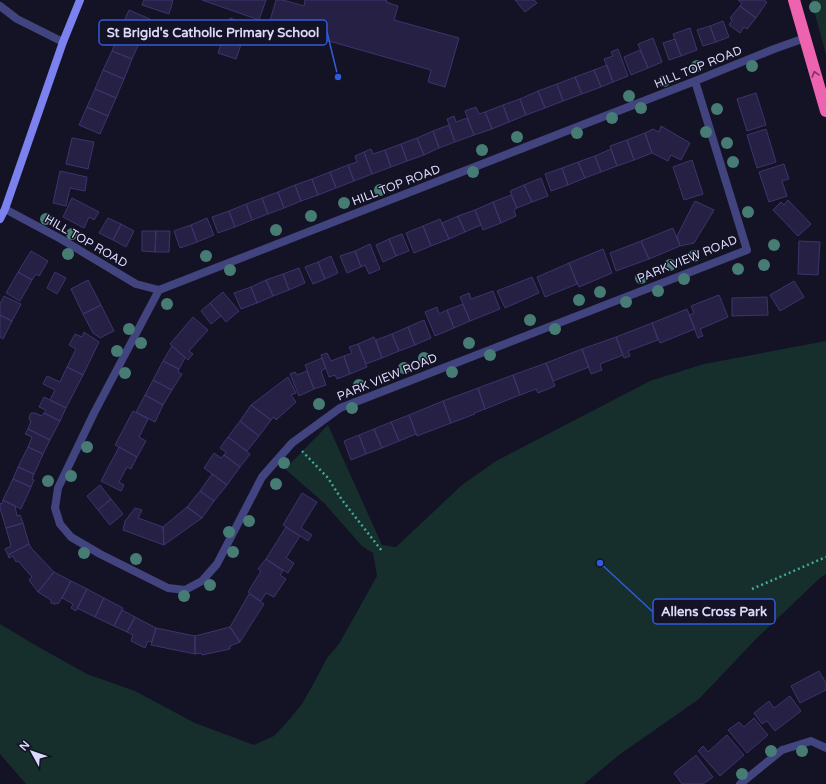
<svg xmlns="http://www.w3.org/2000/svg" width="826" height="784" viewBox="0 0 826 784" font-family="'Varela Round',sans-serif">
  <rect width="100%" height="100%" fill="#141225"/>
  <path fill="#162e2c" d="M811,0H826V54Z
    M826,341V574L820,578L756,639L699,699L619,755L584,784H26L0,754V624L35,645L87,674L135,691L195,723L254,745L274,736L288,721L302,704L315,681L327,658L339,644L377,576L373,553L362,546L324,503L285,469L328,425L382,545L396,547L462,485L496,461L650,381L704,364Z"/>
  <path fill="#252044" stroke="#3c356d" d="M144,0H173L169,14L142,5Z
    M202,0H266L259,20Z
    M276,0H283L304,6L305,0H387L386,2L398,6L394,20L459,38L445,87L428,82L431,70L269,24Z
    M515,0H534L537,3L525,12Z
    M738,0H764L767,2L756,18L740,6L742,3Z
    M740,6L756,18L747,29L744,27L740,33L729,25L732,20L730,18Z
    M129,10L150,19L141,39L120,30Z
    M230,18L248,24L236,59L218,53Z
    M723,21L729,37L716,42L710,26Z
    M710,26L716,42L703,46L697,30Z
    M690,28L697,50L681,56L673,34Z
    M120,30L141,39L132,59L112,51Z
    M653,38L662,62L648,68L638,44Z
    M675,39L681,56L669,60L663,43Z
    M618,49L628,76L613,82L604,59L613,56L611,52Z
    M640,50L648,68L631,75L624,57Z
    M112,51L132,59L124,79L103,70Z
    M607,65L613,82L601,87L594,70Z
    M103,70L124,79L116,98L95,89Z
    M594,70L601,87L582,94L575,77Z
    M575,77L582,94L563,101L557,84Z
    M557,84L563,101L545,108L538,91Z
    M95,89L116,98L108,116L87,107Z
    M538,91L545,108L526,115L520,99Z
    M756,93L766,125L747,131L737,99Z
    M520,99L526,115L509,122L503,105Z
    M503,105L509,122L492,129L485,112Z
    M87,107L108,116L100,134L79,125Z
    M476,107L479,114L485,112L492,129L474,135L465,111Z
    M454,116L456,122L467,118L474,135L455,142L447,119Z
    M449,125L455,142L439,148L433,131Z
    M661,126L690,143L681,160L671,155L668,161L652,153L645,133L653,129L659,132Z
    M766,129L776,162L757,168L747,135Z
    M433,131L439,148L424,155L417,138Z
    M645,133L652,153L634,160L627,140Z
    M72,138L94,142L88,169L66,164Z
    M417,138L424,155L407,161L401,144Z
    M627,140L634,160L617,166L610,146Z
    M401,144L407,161L391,167L385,150Z
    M371,149L373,154L385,150L391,167L372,174L364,152Z
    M611,149L617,166L601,172L595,156Z
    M364,152L372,174L354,181L348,165L357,162L355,156Z
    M595,156L601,172L585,178L578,162Z
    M692,160L703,194L684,200L673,167Z
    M578,162L585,178L568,185L562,168Z
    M784,164L789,179L782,181L787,196L769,202L759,172Z
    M348,165L354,181L336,188L330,172Z
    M562,168L568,185L551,191L545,174Z
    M60,171L87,177L85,191L70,188L66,206L53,203Z
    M330,172L336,188L318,195L312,179Z
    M541,178L548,196L532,202L524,185Z
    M312,179L318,195L301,201L295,185Z
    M295,185L301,201L284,208L278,192Z
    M524,185L532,202L517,208L510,191Z
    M278,192L284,208L268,214L262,198Z
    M511,195L517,208L514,210L516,216L501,223L493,202Z
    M72,198L99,212L94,220L89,217L84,228L63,217Z
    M262,198L268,214L252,220L246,204Z
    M788,200L811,224L798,236L773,210L781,202L784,205Z
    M695,201L714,210L694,243L680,246L677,236Z
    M493,202L501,223L483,230L475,210Z
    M246,204L252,220L235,227L229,211Z
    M475,210L481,225L465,232L458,216Z
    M229,211L235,227L218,233L212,217Z
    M458,216L465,232L449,239L442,223Z
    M108,218L121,224L113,240L99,233Z
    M207,218L214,235L197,242L191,225Z
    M440,219L449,239L431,246L423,226Z
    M121,224L134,231L126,247L113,240Z
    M191,225L197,242L180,248L174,231Z
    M423,226L431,246L414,253L406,233Z
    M673,228L680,246L649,259L641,241Z
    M142,231H156L155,252L142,251Z
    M156,231H170L169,252H155Z
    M402,234L409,251L396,256L389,239Z
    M389,239L396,256L383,262L376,245Z
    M641,241L649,259L616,271L610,253Z
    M799,241L820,242L818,275L798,274Z
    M370,244L380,269L369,274L365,265L361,267L355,251Z
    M603,249L612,273L579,287L569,263Z
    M31,251L48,261L39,276L36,274L32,280L18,272Z
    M355,251L361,267L347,273L340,256Z
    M331,256L338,273L325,279L318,262Z
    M318,262L325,279L313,284L305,267Z
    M569,263L577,284L545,297L537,277Z
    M299,268L305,283L289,290L283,274Z
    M18,272L32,280L20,301L6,293Z
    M55,272L66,278L57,294L47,288Z
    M283,274L289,290L273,296L266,280Z
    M532,277L539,293L505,308L497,291Z
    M88,280L101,305L83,314L71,289Z
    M266,280L273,296L257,303L251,287Z
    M794,281L804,297L780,311L770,295Z
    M251,287L257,303L241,309L234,293Z
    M493,291L500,309L470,321L460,297L469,293L471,299Z
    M223,292L239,311L226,322L210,303Z
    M719,295L728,317L700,329L703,336L698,338L689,315L694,313L691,306Z
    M4,296L21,304L12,321L0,315V304Z
    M767,297L768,315L732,316V298Z
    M210,303L221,316L211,324L201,311Z
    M463,304L470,321L454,328L447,310Z
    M101,305L114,331L100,338L93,333L83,314Z
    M437,307L439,314L447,310L454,328L435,336L425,312Z
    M687,309L695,329L660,343L652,323Z
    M0,315L12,321L3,339L0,337Z
    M193,317L208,330L189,351L193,354L188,360L170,344Z
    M424,320L431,338L415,345L408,327Z
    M652,323L658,340L628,351L630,356L624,358L616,337Z
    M408,327L415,345L399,351L392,334Z
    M84,332L99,342L83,375L67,367L76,349L69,345L75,334L82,337Z
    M392,334L399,351L382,358L376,340Z
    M374,337L382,358L366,364L358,344Z
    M616,337L623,355L600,364L602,370L591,374L582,349Z
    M358,344L367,367L350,374L344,356L352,353L349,347Z
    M172,346L185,358L179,369L163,361Z
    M582,349L589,367L553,381L546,363Z
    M327,353L331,361L344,356L350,374L337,379L335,375L329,377L321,355Z
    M322,358L326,368L321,371L326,385L314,389L305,365Z
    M163,361L179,369L178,372L182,374L172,390L153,380Z
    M546,363L555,386L538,393L536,389L520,395L513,375Z
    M67,367L83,375L66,408L50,400L55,390L43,384L47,376L60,382Z
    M307,371L314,389L299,396L290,374L295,372L297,375Z
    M513,375L520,395L485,409L478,388Z
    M288,377L296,393L291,395L296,402L276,420L274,417L271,420L251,405Z
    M153,380L172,390L163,405L145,395Z
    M478,388L485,409L474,413L475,414L451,423L443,401Z
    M145,395L163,405L155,422L136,412Z
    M44,397L66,408L60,421L44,413L46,410L39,407Z
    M443,401L451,423L417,436L409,415Z
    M251,405L271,420L259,436L240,421Z
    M133,411L148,419L139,437L146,441L137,457L115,445Z
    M31,413H35L42,416L44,413L60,421L50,440L28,429L31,421H30L29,417Z
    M409,415L416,434L399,441L391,422Z
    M240,421L259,436L247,451L228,437Z
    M391,422L399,441L382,448L374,429Z
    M28,429L50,440L43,454L28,447L32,437L25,434Z
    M374,429L382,448L366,454L359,435Z
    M359,435L366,454L351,460L344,441Z
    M228,437L250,454L240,467L224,455L226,452L220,448Z
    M28,447L43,454L34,474L18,467Z
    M119,447L137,457L131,469L127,467L119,482L124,485L121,491L101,481Z
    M214,453L221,458L224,455L240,467L227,485L204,468Z
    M18,467L34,474L32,479L34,480L31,487L13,479Z
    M212,474L227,485L214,501L200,491Z
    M13,479L31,487L21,509L3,500Z
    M100,485L111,499L98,510L87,496Z
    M200,491L214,501L202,518L187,507Z
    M302,493L317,502L301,528L312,535L308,541L283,525Z
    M111,499L123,514L110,525L98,510Z
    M3,500L15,506L17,516L20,515L23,523L6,528L0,508V503L2,504Z
    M187,507L202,518L164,545L163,527Z
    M135,508L142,510L138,518L163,527L164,545L123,530L125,521Z
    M23,523L29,544L8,555L5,549L11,546L6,528Z
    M286,527L300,536L286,558L294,563L288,573L266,559Z
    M29,544L32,549L54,572L38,592L29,580L32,577L18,561L16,562L13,556L9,558L8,555Z
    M266,559L283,571L280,575L286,579L274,597L266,593L261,601L248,592L261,571L258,569Z
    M54,572L71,581L59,603L55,604L51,603V600L38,592Z
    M71,581L87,589L76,611L71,608L73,604L62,598Z
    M87,589L104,598L95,617L77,608Z
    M249,594L264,604L240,642L230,627Z
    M104,598L123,608L114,626L95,617Z
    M122,610L135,617L127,632L114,626Z
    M135,617L156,628L152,642L148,641L145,648L131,641L133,635L127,632Z
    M230,627L240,642L230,646V649L202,655L201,653L195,654V636Z
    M156,628L195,636V654L151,645Z
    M819,671L826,683V690L800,703L791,686Z
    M790,696L801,711L775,731L767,721L762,724L754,713L769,701L774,708Z
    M754,718L768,735L747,753L728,730L739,722L744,727Z
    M727,735L744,755L720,776L698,751L703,746L708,752Z
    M696,755L713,777L703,784H682L674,773Z"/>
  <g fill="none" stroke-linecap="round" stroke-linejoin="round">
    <path stroke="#3eab9d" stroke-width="2.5" stroke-dasharray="2 3" stroke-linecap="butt" d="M302,451L328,478L342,500L382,551
      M752,589L826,557"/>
    <path stroke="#42447f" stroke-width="8" d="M0,6L17,19L63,42
      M5,209L61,239L136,284L159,290L695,81L774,49L805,38
      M159,290L94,413L58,488L55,508L60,524L71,537L100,554L168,588L185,590L202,581L217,564L262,477L292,443L340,408L747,250L695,81
      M740,784L782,750L811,741L826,748"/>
    <path stroke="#7c81f0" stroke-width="8" d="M0,219L5,209L63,42L80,0"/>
    <path stroke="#ed63af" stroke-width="12" d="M794,0L826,111"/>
  </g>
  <g fill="#467c73">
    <circle cx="815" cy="7" r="6"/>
    <circle cx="697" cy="66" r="6"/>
    <circle cx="752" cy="66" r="6"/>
    <circle cx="664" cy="81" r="6"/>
    <circle cx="629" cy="96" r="6"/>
    <circle cx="641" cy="108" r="6"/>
    <circle cx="717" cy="109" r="6"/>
    <circle cx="612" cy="118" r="6"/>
    <circle cx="706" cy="132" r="6"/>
    <circle cx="577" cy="133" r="6"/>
    <circle cx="517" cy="137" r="6"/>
    <circle cx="727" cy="143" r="6"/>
    <circle cx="482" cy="150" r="6"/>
    <circle cx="733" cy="162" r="6"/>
    <circle cx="473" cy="172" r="6"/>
    <circle cx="380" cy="190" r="6"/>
    <circle cx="344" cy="203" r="6"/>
    <circle cx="748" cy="212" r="6"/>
    <circle cx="311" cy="216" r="6"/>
    <circle cx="46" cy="219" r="6"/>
    <circle cx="276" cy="230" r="6"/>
    <circle cx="72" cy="234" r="6"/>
    <circle cx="774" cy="245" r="6"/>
    <circle cx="68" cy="254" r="6"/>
    <circle cx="206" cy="256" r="6"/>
    <circle cx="694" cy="256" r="6"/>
    <circle cx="670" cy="265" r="6"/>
    <circle cx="764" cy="265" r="6"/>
    <circle cx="738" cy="269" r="6"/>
    <circle cx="230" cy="270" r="6"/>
    <circle cx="641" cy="278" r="6"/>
    <circle cx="684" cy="279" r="6"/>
    <circle cx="658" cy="291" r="6"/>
    <circle cx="600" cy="292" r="6"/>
    <circle cx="579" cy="300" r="6"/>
    <circle cx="626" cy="302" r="6"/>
    <circle cx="167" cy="304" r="6"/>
    <circle cx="530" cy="320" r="6"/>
    <circle cx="129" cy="329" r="6"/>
    <circle cx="555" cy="329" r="6"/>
    <circle cx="141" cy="343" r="6"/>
    <circle cx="469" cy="343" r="6"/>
    <circle cx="117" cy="351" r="6"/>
    <circle cx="490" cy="355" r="6"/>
    <circle cx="424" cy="358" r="6"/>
    <circle cx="404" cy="368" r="6"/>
    <circle cx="452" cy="372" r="6"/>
    <circle cx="125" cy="373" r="6"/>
    <circle cx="359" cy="385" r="6"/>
    <circle cx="319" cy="404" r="6"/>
    <circle cx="352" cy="408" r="6"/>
    <circle cx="87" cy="447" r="6"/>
    <circle cx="284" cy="463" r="6"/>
    <circle cx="71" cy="476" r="6"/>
    <circle cx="48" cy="481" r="6"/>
    <circle cx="276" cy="484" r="6"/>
    <circle cx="249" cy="521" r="6"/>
    <circle cx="229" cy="532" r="6"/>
    <circle cx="233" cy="552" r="6"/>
    <circle cx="84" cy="553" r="6"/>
    <circle cx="136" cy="559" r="6"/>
    <circle cx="210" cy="585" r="6"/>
    <circle cx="184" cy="596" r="6"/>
    <circle cx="771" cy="751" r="6"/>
    <circle cx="802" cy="751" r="6"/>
    <circle cx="742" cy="774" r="6"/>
  </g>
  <defs><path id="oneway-chevron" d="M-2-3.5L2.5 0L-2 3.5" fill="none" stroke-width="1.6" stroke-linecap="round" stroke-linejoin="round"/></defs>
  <use stroke="#763663" href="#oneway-chevron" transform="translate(815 74) rotate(-106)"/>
  <g text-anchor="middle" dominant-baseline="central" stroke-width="3" stroke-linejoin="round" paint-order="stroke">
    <g font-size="12" fill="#dcdafb" stroke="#141225">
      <text transform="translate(698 67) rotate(-22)">HILL TOP ROAD</text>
      <text transform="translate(396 185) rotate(-21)">HILL TOP ROAD</text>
      <text transform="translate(86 241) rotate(30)">HILL TOP ROAD</text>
      <text transform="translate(687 259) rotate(-22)">PARK VIEW ROAD</text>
      <text transform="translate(387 377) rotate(-22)">PARK VIEW ROAD</text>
    </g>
  </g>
  <path fill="none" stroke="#305cdc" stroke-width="1.5" d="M338 77L327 32M600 563L653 612"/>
  <g fill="#305cdc" stroke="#141225" stroke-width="1.5">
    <circle cx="338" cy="77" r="4"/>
    <circle cx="600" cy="563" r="4"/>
  </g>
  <g fill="#141225" stroke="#305cdc" stroke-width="1.5">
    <rect x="99" y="20" width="228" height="25" rx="4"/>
    <rect x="653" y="599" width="122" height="25" rx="4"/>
  </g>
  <g font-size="13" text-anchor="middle" font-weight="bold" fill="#dcdafb">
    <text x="213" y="37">St Brigid's Catholic Primary School</text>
    <text x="714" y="616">Allens Cross Park</text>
  </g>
  <g transform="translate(32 752) rotate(310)" stroke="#141225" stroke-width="3" paint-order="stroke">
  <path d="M0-3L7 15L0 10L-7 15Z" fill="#dcdafb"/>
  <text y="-6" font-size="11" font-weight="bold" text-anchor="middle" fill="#dcdafb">N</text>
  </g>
</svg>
